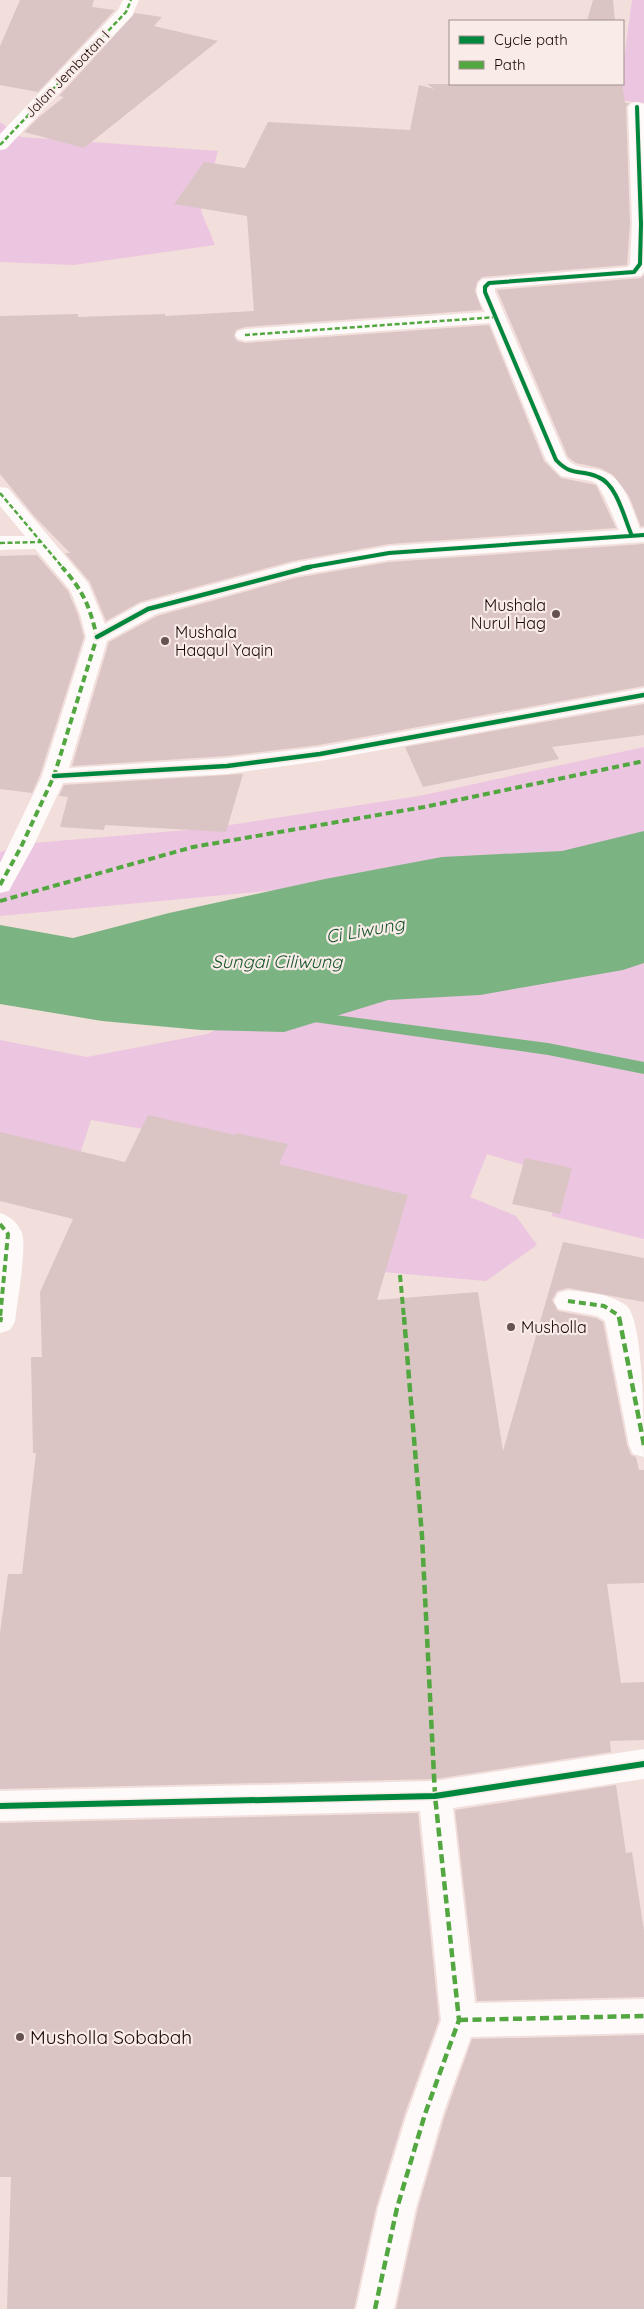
<svg xmlns="http://www.w3.org/2000/svg" width="644" height="2309" viewBox="0 0 644 2309" font-family="Quicksand,sans-serif">
  <rect width="100%" height="100%" fill="#f2deda"/>
  <path fill="#ecc5e0" d="M632,0H644V103L618,100L620,84H623V67Z
    M0,122L21,137L218,151L201,211L215,245L74,265L0,262Z
    M644,747V841L353,883L0,916V852L22,844L210,828L419,796Z
    M644,952V1239L552,1216L557,1175L487,1154L470,1197L516,1216L537,1245L486,1281L360,1270L172,1134L91,1120L79,1157L0,1134V1040L87,1057L207,1034L331,978Z"/>
  <path fill="#7cb383" d="M644,831V963L623,970L480,995L388,1000L284,1032L201,1030L102,1021L0,1004V925L73,938L169,913L325,879L442,857L562,851Z"/>
  <g fill="none" stroke-linecap="round" stroke-linejoin="round">
    <path fill="#7cb383" fill-rule="evenodd" d="M305,1011L548,1043L644,1062V1074L548,1055L300,1020L297,1016L300,1012Z"/>
  </g>
  <path fill="#dac5c4" d="M20,0H94L92,7L115,10L38,92L0,85V46Z
    M593,0H613L615,21H587Z
    M135,13L162,17L154,26L218,41L84,148L24,132L39,117L64,97L59,96Z
    M427,84H622L625,103H629L626,107L630,224L627,265L482,277L477,282L475,291L482,310L245,327L236,330L234,336L237,341L245,343L489,325L544,461L561,478L596,485L616,528L389,544L293,561L140,602L106,621L90,582L65,553H70L34,516L0,474V316L78,314V317L165,314V316L254,311L247,216L174,204L204,162L245,168L268,122L410,130L419,85L434,89Z
    M644,275V526L641,527L629,496L613,475L600,468L576,463L568,457L497,290L641,278Z
    M644,544V686L319,745L227,756L72,766L109,642L157,616L295,578L389,562Z
    M37,555L68,591L78,615L84,637L40,775L32,793L0,789V556Z
    M644,704V735L552,747L559,759L423,787L405,747Z
    M243,774L226,832L105,825L104,830L60,827L68,797L59,796L64,785Z
    M148,1115L235,1135L236,1133L288,1144L279,1164L408,1195L377,1300L478,1292L503,1451L563,1242L644,1258V1302L568,1288L557,1291L552,1300L558,1311L596,1318L603,1322L627,1445L631,1455L636,1457L639,1470H644V1583L607,1584L621,1683L644,1682V1740L610,1741L611,1752L435,1779L0,1789V1633L8,1574H22L36,1453H33L31,1357H42L40,1292L73,1219L0,1201V1132L125,1162Z
    M525,1158L572,1168L560,1214L512,1204Z
    M616,1785L626,1853L632,1852L644,1931V1997L477,2001L455,1810Z
    M418,1813L439,2020L405,2113L376,2208L354,2309H7L11,2177H0V1823Z
    M644,2035V2309H396L418,2208L445,2115L472,2039Z"/>
  <g fill="none" stroke-linecap="round" stroke-linejoin="round">
    <path fill="#fdfaf9" fill-rule="evenodd" d="M123,0H139L132,16L6,149L0,150V134L118,10Z
      M637,102L644,104V272L641,276L495,288V292L566,458C577,471 591,466 605,472C625,480 633,511 640,529L644,528V542L389,560L295,576L156,614L107,641L69,768L227,758L320,747L644,688V702L320,761L227,774L63,783L33,847L12,885L9,891L0,893V863L42,776L86,637L80,614L70,590L35,549L0,550V536H25L0,506V487L8,488L88,583L105,624L140,604L293,563L389,546L619,530L605,498L597,484L591,481L561,476L546,460L490,323L245,341L238,339L235,335L238,331L245,329L485,312C479,299 471,290 482,279L628,267L630,264L632,224L628,107L631,103Z
      M0,1213C10,1216 18,1223 22,1233C27,1250 17,1302 15,1322L10,1330L0,1333Z
      M568,1290C588,1293 610,1293 627,1306C644,1324 644,1428 644,1457L633,1454L629,1445L605,1321L597,1316L558,1309L554,1301L558,1293Z
      M644,1749V1779L453,1808L475,2003L644,1999V2033L471,2037L443,2114L416,2208L394,2309H356L378,2208L407,2114L441,2020L420,1811L0,1821V1791L435,1781Z"/>
    <path stroke="#52a740" stroke-width="2.5" stroke-dasharray="5 2.5" stroke-linecap="butt" d="M0,145L126,12L131,0
      M245,335L497,317
      M0,493L63,568
      M0,543L40,542"/>
    <path stroke="#52a740" stroke-width="4" stroke-dasharray="7 4" stroke-linecap="butt" d="M0,885L21,847L54,776L97,637C89,605 84,592 62,567
      M0,901L193,847L424,807L644,761
      M0,1224L8,1234L0,1318
      M400,1275L404,1318
      M568,1301L604,1306L618,1315L619,1318"/>
    <path stroke="#52a740" stroke-width="4.5" stroke-dasharray="9 4.5" stroke-linecap="butt" d="M619,1317L644,1445
      M0,1322L1,1317
      M459,2020L644,2016
      M375,2309L397,2208L425,2114L459,2020L435,1796L422,1536L404,1317"/>
    <defs>
      <path id="cycleway-far2" d="M632,536C624,518 617,484 598,477C580,469 572,477 556,460L485,292V287L489,283L634,272L640,264L641,224L637,107
        M303,568L389,553L644,535"/>
      <path id="cycleway-far1" d="M97,637L148,609L310,567
        M54,776L227,766L320,754L644,695"/>
      <path id="cycleway" d="M0,1806L435,1796L644,1764"/>
    </defs>
    <use href="#cycleway-far2" stroke="#f8ebe8" stroke-width="5.5"/>
    <use href="#cycleway-far1" stroke="#f8ebe8" stroke-width="8"/>
    <use href="#cycleway" stroke="#f8ebe8" stroke-width="9"/>
    <use href="#cycleway-far2" stroke="#00873e" stroke-width="4"/>
    <use href="#cycleway-far1" stroke="#00873e" stroke-width="4.5"/>
    <use href="#cycleway" stroke="#00873e" stroke-width="6"/>
  </g>
  <g fill="#66524f" stroke="#f8ebe8" stroke-width="2">
    <circle cx="556" cy="614" r="5"/>
    <circle cx="165" cy="641" r="5"/>
    <circle cx="511" cy="1327" r="5"/>
    <circle cx="20" cy="2037" r="5"/>
  </g>
  <g text-anchor="middle" dominant-baseline="central" stroke-width="4.5" stroke-linejoin="round" paint-order="stroke">
    <g font-size="14" fill="#1a0604" stroke="#f8ebe8">
      <text transform="translate(67 74) rotate(-46)">Jalan Jembatan I</text>
    </g>
    <g font-size="16" fill="#1a0604" stroke="#f8ebe8" text-anchor="start">
      <text x="546" y="605" text-anchor="end">Mushala<tspan x="546" dy="18">Nurul Hag</tspan></text>
      <text x="175" y="632">Mushala<tspan x="175" dy="18">Haqqul Yaqin</tspan></text>
      <text x="521" y="1327">Musholla</text>
    </g>
    <g font-size="18" font-style="italic" fill="#19562a" stroke="#f8ebe8">
      <text transform="translate(365 930) rotate(-10)">Ci Liwung</text>
      <text x="277" y="961">Sungai Ciliwung</text>
    </g>
    <g font-size="19" fill="#1a0604" stroke="#f8ebe8" text-anchor="start">
      <text x="30" y="2037">Musholla Sobabah</text>
    </g>
  </g>
  <rect x="449" y="20" width="175" height="65" fill="#f8ebe8" stroke="#9f8f8d"/>
  <rect x="459" y="36" width="25" height="8" fill="#00873e" stroke="#9f8f8d"/>
  <text x="494" y="45" font-size="15" fill="#1a0604">Cycle path</text>
  <rect x="459" y="61" width="25" height="8" fill="#52a740" stroke="#9f8f8d"/>
  <text x="494" y="70" font-size="15" fill="#1a0604">Path</text>
</svg>
